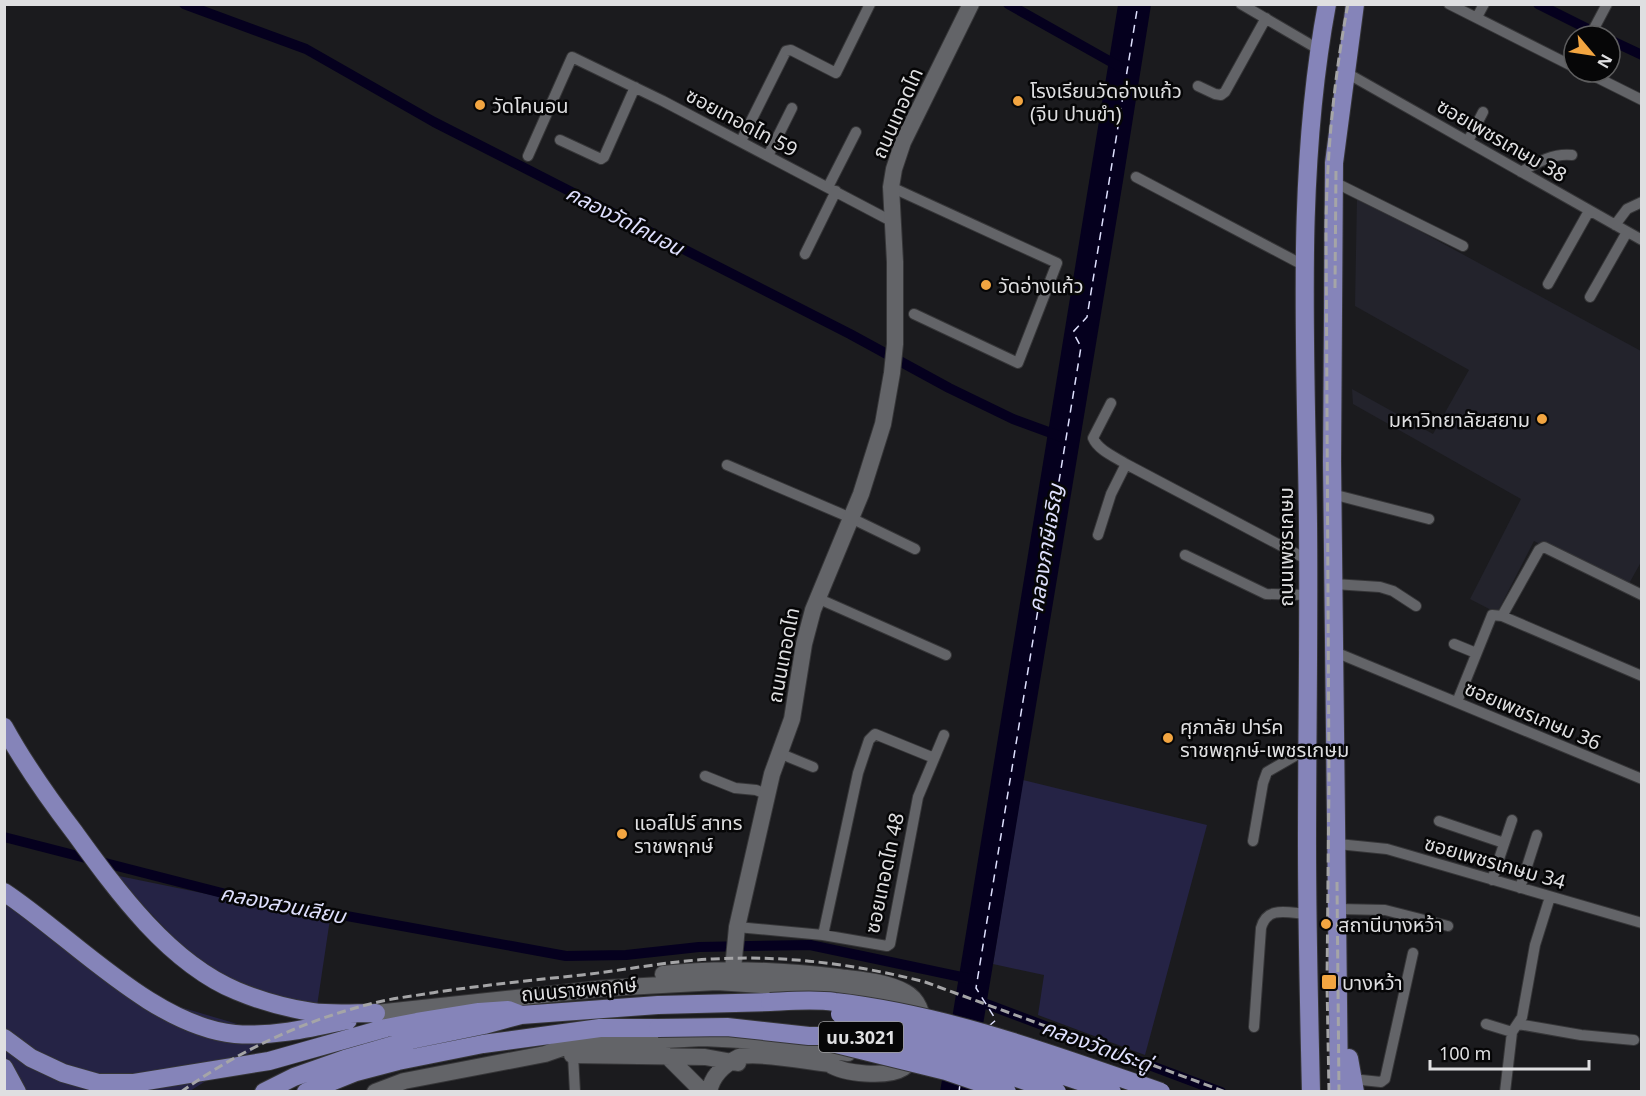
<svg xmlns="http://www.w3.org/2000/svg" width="1646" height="1096" viewBox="0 0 1646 1096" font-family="'Noto Sans','Noto Sans Thai',sans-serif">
  <rect width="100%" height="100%" fill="#1b1b1e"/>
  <path fill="#23232c" d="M1357,197L1641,351V562L1626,589L1534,541L1497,613L1470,599L1521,499L1353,404L1352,389L1433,434L1469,370L1355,306Z"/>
  <path fill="#252345" d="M1023,780L1207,825L1145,1055L1038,1015L1044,975L993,964Z
    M114,875L330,919L317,1006L269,997L199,964Z
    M4,897L150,998L264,1032L275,1034L245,1056L190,1091H5Z"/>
  <path fill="#05001e" d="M1118,5H1151L1123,181L972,1091L940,1092Z"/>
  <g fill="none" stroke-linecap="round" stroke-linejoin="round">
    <path stroke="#05001e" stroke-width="10" d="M184,4L306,49L434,122L850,334L949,388L1013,419L1062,437
      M1008,4L1120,67
      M1538,4L1602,36
      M1610,40L1642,55
      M4,837L226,894L566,956L626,955L699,947L810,945L971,979
      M973,999L1221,1092"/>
    <path stroke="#dfe0fe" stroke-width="1.5" stroke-dasharray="8 6" stroke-linecap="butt" d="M989,1026L996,1020L976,988L1081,347L1073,332L1087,317L1138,4
      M959,1092L960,1084"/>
    <defs>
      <path id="street" d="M1241,4L1318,49
        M1449,4L1574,67
        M1477,17L1484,4
        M1590,36L1607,4
        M1345,72L1642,240
        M1586,72L1642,100
        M1198,86L1215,94L1221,95L1225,92L1266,18
        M560,140L601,159L604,157L635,87
        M741,141L786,51L791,50L836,73L870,4
        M1468,141L1483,112
        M528,156L572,57L663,101L893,222
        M768,156L792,108
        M1521,172C1538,162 1553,153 1572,155
        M1136,177L1305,266
        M1334,182L1463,246
        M828,187L856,132
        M891,187L1057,263L1018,363L914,314
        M1615,225L1627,209L1642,202
        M805,254L836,191
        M1548,284L1589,211
        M1590,297L1627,232
        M1111,403L1093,438C1098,450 1115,457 1126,464L1308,560
        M727,465L851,518L915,549
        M1332,494L1429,519
        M1098,535L1111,494L1126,464
        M1185,555L1266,594L1308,595
        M1334,584L1380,587L1393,591L1416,606
        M817,598L946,655
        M1502,616L1539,550L1544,547L1642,595
        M1454,644L1476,653
        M1335,652L1642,779
        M1457,702L1492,615L1502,616L1642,676
        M779,753L813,767
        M705,776L735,788L756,790L766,794
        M1439,821L1504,843
        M1253,841L1263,783L1267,772L1307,749
        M1338,844L1387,849L1642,923
        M1492,880L1512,820
        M1520,888L1537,835
        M1338,909L1385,910L1448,926
        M737,927L823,935L887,946L890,944L918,797L944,735
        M823,935L858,773L869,740L875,734L934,758
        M1486,1024L1512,1032
        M1518,1024L1581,1035L1634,1040
        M1254,1027L1261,928C1267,905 1289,913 1307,914
        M573,1055L575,1092
        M1352,1079L1381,1082L1385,1079L1413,953
        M1505,1092L1512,1032L1522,1017L1535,945L1550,897"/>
      <path id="secondary" d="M733,969L737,927L772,774L792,719L804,644L813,610L861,494L883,424L892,373L895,344V262L891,187L894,169L903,142L971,4
        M663,974C722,967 779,970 838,977C860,980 885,981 905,992C918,999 923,1013 923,1027
        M376,1013L607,988L717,982L849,991L876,995L898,1001L905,1010L908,1024
        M572,1055L705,1057L738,1063
        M666,1055L703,1092
        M375,1092L404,1081L545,1054L568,1046L588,1044L703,1038L761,1041L848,1053
        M709,1092C712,1075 725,1064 739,1057C755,1051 810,1062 829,1064C844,1074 887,1078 903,1068C908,1065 912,1059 915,1054"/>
      <path id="primary" d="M4,727C25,765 49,799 75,833C117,891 169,963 237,991C261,1001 286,1008 312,1012C332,1015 355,1013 376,1013
        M4,892C72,937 153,1026 235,1034C273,1037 311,1028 348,1020
        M4,1038L31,1058L63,1073L98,1083H134L269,1061L386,1028L417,1022L479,1012L508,1010L521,1015
        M1349,1058L1355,1092
        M4,1068L17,1092
        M264,1092L294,1077L345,1059L411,1040L484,1025L521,1015L658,1005L770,1002
        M306,1092L356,1072L398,1061L483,1044L600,1028H658
        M1311,1092C1309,1009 1307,927 1307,845C1307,738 1309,630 1308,523C1306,350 1295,175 1327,4
        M1339,1092L1332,462L1334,163L1355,4"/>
    </defs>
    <use href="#street" stroke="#363638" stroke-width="12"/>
    <use href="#secondary" stroke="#363638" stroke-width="18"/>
    <use href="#primary" stroke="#363638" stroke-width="20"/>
    <use href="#street" stroke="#636468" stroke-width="10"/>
    <use href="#secondary" stroke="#636468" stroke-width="16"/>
    <use href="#primary" stroke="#8584b9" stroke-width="18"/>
    <path stroke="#a5a5a7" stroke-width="3" stroke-dasharray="9 4.5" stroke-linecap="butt" d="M1335,288L1336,168
      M1337,882L1339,1092
      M181,1092C238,1051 303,1021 370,1004C392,998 415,996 437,992C486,985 534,980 582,975C626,970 669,961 713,959C785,955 855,964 925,982L1226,1092
      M1329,1092L1327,983L1329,782L1326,226C1327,151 1334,78 1348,4"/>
    <defs>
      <path id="primary-bridge" d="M770,1002C791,1001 814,999 835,1002C948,1015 1054,1055 1161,1092
        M840,1014L942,1035L1112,1092
        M658,1028L727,1027L809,1036H856L890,1040L951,1055L1057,1092
        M832,1043L946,1071L1007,1092"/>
    </defs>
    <use href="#primary-bridge" stroke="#363638" stroke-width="20" stroke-linecap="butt"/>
    <use href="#primary-bridge" stroke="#8584b9" stroke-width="18"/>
  </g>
  <g fill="#f2a541" stroke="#060607" stroke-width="2">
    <circle cx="1018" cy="101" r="6"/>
    <circle cx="480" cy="105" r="6"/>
    <circle cx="986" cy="285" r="6"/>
    <circle cx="1542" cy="419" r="6"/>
    <circle cx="1168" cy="738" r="6"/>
    <circle cx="622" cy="834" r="6"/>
    <circle cx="1326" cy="924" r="6"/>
    <rect x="1321" y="974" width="16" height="16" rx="3"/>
  </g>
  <g text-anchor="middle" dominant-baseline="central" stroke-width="5" stroke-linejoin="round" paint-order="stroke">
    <rect fill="#060607" stroke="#9e9ea0" stroke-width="1.5" x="819" y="1022" width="84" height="30" rx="4.5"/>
    <g font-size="18" font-weight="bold" fill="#dfdfe1">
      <text x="861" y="1037">นบ.3021</text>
    </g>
    <g font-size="20" fill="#dfdfe1" stroke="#060607" text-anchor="start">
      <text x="1030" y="90">โรงเรียนวัดอ่างแก้ว<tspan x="1030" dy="23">(จีบ ปานขำ)</tspan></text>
      <text x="492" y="105">วัดโคนอน</text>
      <text x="998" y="285">วัดอ่างแก้ว</text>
      <text x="1530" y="419" text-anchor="end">มหาวิทยาลัยสยาม</text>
      <text x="1180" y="726">ศุภาลัย ปาร์ค<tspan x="1180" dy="23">ราชพฤกษ์-เพชรเกษม</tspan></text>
      <text x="634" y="822">แอสไปร์ สาทร<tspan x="634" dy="23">ราชพฤกษ์</tspan></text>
      <text x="1338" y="924">สถานีบางหว้า</text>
      <text x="1342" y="982">บางหว้า</text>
    </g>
    <g font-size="20" fill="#dfdfe1" stroke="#060607">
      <text transform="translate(897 113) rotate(-66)">ถนนเทอดไท</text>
      <text transform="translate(742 122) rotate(28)">ซอยเทอดไท 59</text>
      <text transform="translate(1502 140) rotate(30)">ซอยเพชรเกษม 38</text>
      <text transform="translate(1285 547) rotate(-90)">ถนนเพชรเกษม</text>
      <text transform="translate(783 655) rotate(-79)">ถนนเทอดไท</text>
      <text transform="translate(1533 715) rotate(23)">ซอยเพชรเกษม 36</text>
      <text transform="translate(1495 862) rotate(16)">ซอยเพชรเกษม 34</text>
      <text transform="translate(884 873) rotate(-78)">ซอยเทอดไท 48</text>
      <text transform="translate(579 989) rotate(-5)">ถนนราชพฤกษ์</text>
    </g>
    <g font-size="21" font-style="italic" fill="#dfe0fe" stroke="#060607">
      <text transform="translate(625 220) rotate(27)">คลองวัดโคนอน</text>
      <text transform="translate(1045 548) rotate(-81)">คลองภาษีเจริญ</text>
      <text transform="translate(283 904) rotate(11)">คลองสวนเลียบ</text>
      <text transform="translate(1097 1045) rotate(20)">คลองวัดประดู่</text>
    </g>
  </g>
  <rect width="1646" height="1096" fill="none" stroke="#dfdfe1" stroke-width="12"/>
  <g transform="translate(1592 54) rotate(119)"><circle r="28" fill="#060607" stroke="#5d5d5e" stroke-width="1.5"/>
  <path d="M0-4.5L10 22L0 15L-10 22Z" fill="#f2a541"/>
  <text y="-9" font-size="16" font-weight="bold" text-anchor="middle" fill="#dfdfe1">N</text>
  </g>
  <path d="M1430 1060v9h159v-9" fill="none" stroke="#dfdfe1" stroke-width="3"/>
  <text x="1439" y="1060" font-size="18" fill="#dfdfe1" stroke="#060607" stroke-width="4.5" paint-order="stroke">100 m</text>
</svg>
